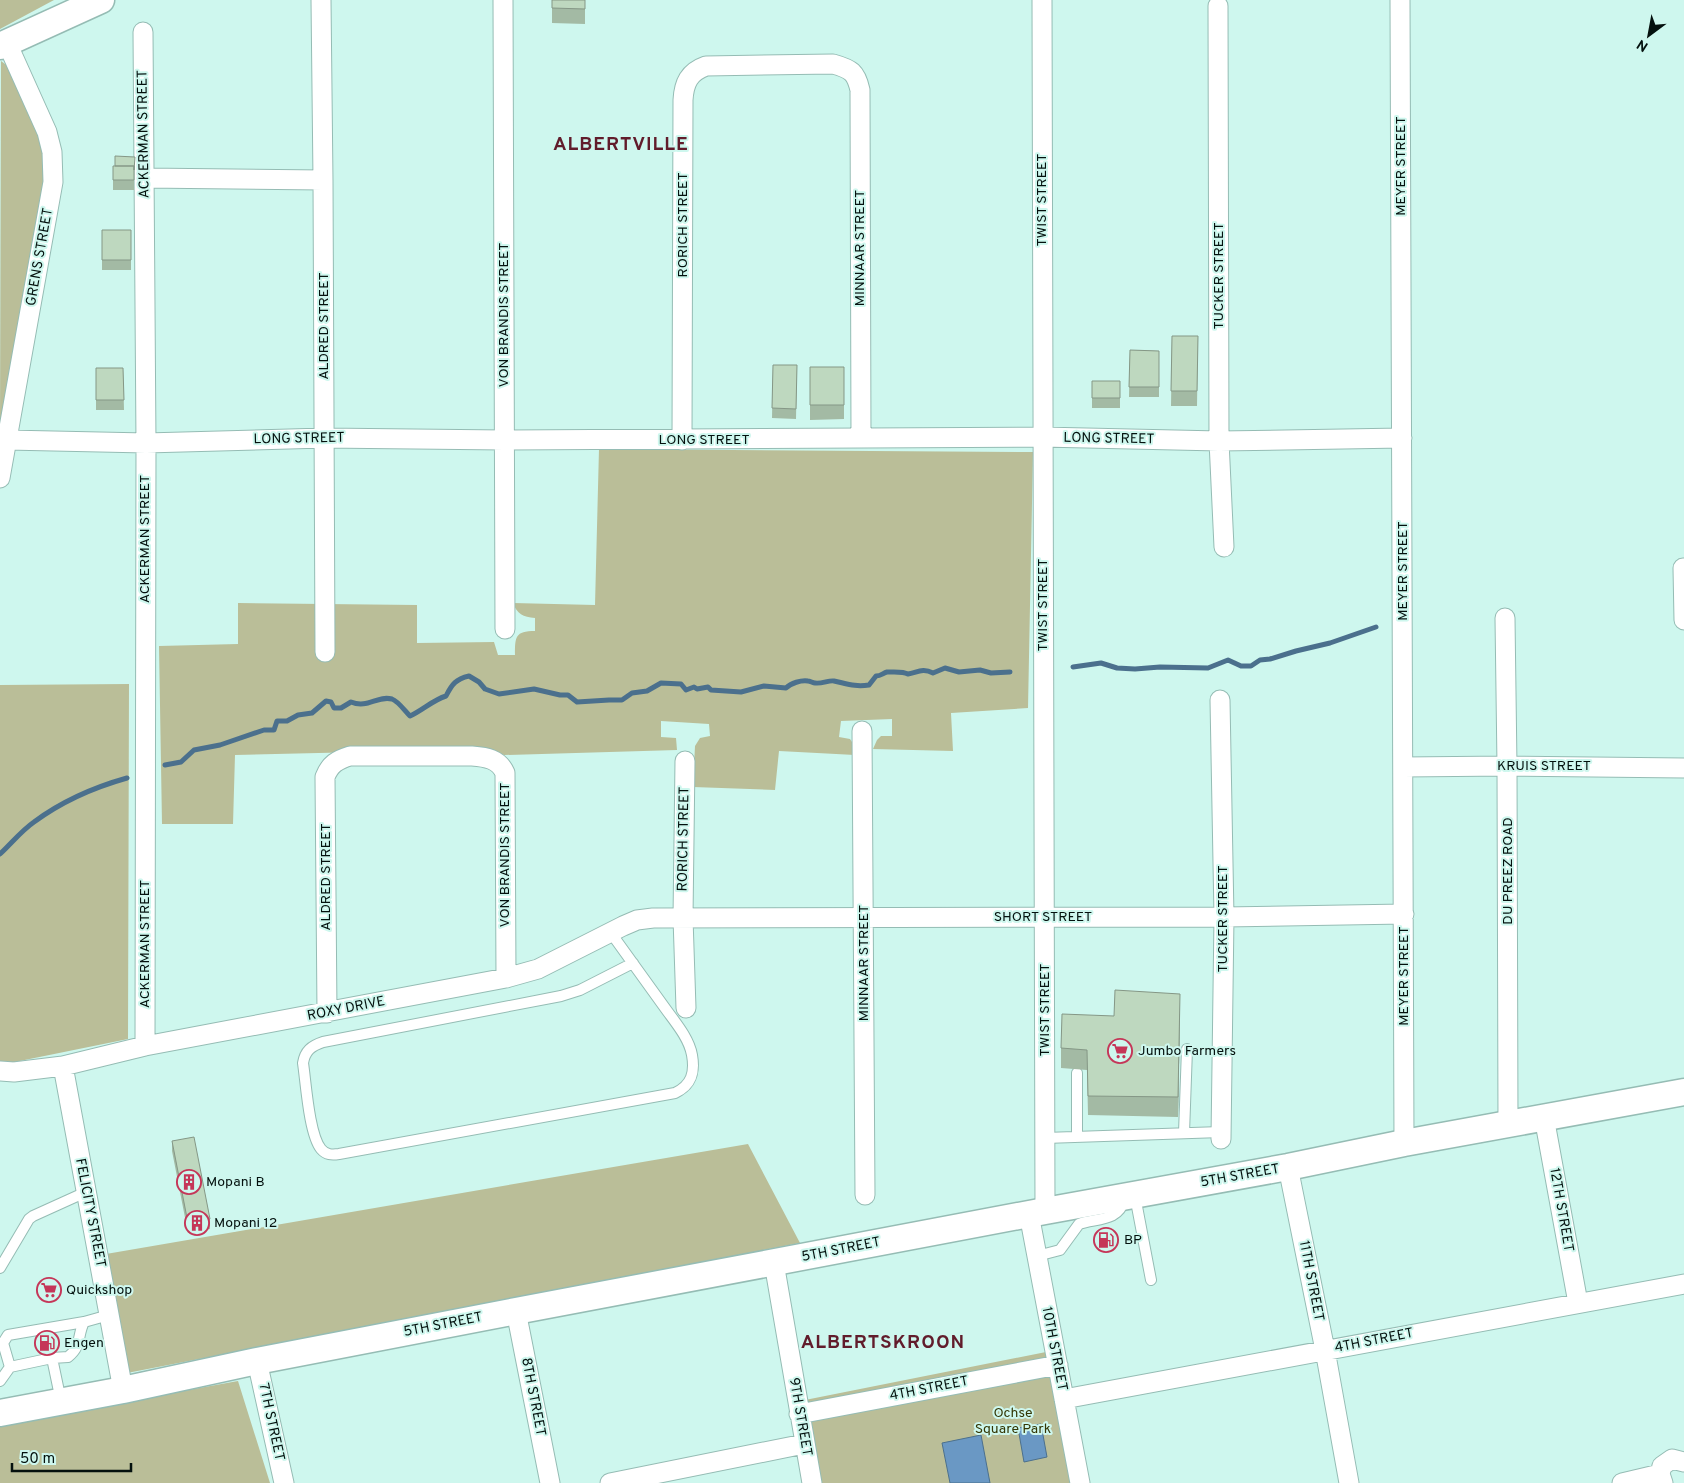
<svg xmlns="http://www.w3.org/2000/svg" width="1684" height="1483" viewBox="0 0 1684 1483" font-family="Overpass,sans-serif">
  <rect width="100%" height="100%" fill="#cef7ee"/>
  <path fill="#babe98" d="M0,0H54L0,29Z
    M1,61L9,67L48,157L0,424Z
    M599,449L1033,452L1028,708L951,713L953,751L873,749L877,740L881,736H892V719L841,721L839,737L850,739L854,745L855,755L779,751L775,790L693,787L695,746L700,738L710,736L709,724L661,721V737L676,738L677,750L504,755L491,749L235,755L233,824H162L159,646L238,644V603L417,605V643L494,642L498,655H515C515,637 515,631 535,631V618C523,617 517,614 513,603L595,605Z
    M129,684L128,1039L0,1065V685Z
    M748,1144L800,1243L127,1373L106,1254Z
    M1061,1349L1089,1483H814L800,1401Z
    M238,1381L270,1483H0V1424Z"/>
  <path fill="#6a98c4" stroke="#4b708d" d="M1041,1424L1047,1457L1024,1462L1018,1428Z
    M981,1435L990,1483H950L942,1443Z"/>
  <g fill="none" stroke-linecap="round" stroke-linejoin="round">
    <path stroke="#4b708d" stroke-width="5" d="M1073,667L1101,663L1117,668L1135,669L1160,667L1208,668L1228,660L1241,666H1251L1260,660L1270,659L1296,651L1330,643L1376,627
      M165,765L181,762L194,750L220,745L264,730H274L277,721H287L298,715L312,713L326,701L331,702L334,708H341L351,702C368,709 377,695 392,699C398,701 405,711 410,716C423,710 433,700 446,696C452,684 456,679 469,676L479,682L485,689L499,694L534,689L560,695H568L577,702L609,700H622L632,693L647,691L661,683L681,684L686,690L694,687L697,689L708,687L711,690L741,692L764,686L786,688C791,683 801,680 808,681C810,681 813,683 815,683C822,684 829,680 834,681C848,684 855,687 869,685L876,676C881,676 883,673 887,672C893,672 903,671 908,674C918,672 923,668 933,673L945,668L959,672L980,670L991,673L1010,672
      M0,854C11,844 21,831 34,822C61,802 95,787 127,778"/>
    <defs>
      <path id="lane" d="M611,933C629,958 647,983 665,1008C675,1022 689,1038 692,1055C695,1072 692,1085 675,1093L339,1154C332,1155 326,1155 321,1149C309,1134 306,1083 303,1063C305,1051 311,1046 323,1042L561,996L580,990L633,963
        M1077,1073V1137
        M1184,1133L1187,1049
        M1045,1138L1221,1132
        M1135,1196L1151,1280
        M1037,1256L1060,1250L1079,1224C1095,1218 1119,1222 1124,1200
        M0,1268L29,1219L33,1216L86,1192
        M52,1358L61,1401
        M10,1367L3,1343L8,1335L84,1322
        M0,1381L10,1367L52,1358L68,1357C82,1346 77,1336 84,1322L109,1315"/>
      <path id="street" d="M321,0L323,180L325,652
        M503,0L505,629
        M1042,0L1045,1211
        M1400,0L1404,1143
        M1218,6L1219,441L1224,547
        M143,32L146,443L145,1046
        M145,178L323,180
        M7,440L146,443L324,438L504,440L1042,437L1219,441L1402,438
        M682,440L683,100C684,83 689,72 706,66L833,64C851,69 856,72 860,90L861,438
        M0,478L53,182L52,152L47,132L7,43
        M1683,568L1684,620
        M1505,618L1507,766L1508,1124
        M1220,700L1224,917L1221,1139
        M862,731L865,1195
        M685,761L683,918L686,1008
        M1403,767L1507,766L1684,768
        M327,1013L325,777C330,764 337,760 350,756H472C486,757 499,759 505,773L506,978
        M63,1066L123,1390
        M0,1071L14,1072L63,1066L145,1046L506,978L538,969L623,926L637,920L653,918L1224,917L1404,914
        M1544,1117L1578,1303
        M1288,1167L1325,1350L1349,1483
        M1029,1214L1080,1483
        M774,1263L812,1483
        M516,1311L550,1483
        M257,1361L284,1483
        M1064,1399L1684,1284
        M799,1414L1058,1365
        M610,1483L804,1444
        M1622,1483L1660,1474
        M1663,1483L1660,1474L1662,1466L1672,1459L1684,1462"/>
      <path id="secondary" d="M0,46L101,0
        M0,1413L123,1390L257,1361L516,1311L1045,1211L1288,1167L1404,1143L1684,1092"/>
    </defs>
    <use href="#lane" stroke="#95bcb4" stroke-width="12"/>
    <use href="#street" stroke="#95bcb4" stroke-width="21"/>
    <use href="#secondary" stroke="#95bcb4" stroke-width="29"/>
    <use href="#lane" stroke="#fff" stroke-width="10"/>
    <use href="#street" stroke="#fff" stroke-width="19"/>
    <use href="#secondary" stroke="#fff" stroke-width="26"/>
  </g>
  <path fill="#a3baa4" d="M552,0H585V24L552,23Z
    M113,166L134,174V190H113Z
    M102,230H131V270H102Z
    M1172,336H1198L1197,406H1171Z
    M1130,350L1159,351V397H1129Z
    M773,365H797L796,419L772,418Z
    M810,367H844V419L810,420Z
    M96,368H123L124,410H96Z
    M1092,381H1120V408H1092Z
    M1180,1014L1178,1117L1088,1115L1087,1070L1061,1068V1048L1114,1016Z
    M172,1141L210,1219V1229L188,1233L172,1151Z"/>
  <path fill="#859786" d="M1180,994V1014L1178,1117V1097Z"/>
  <path fill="#bed8bf" stroke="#859786" d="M552,0H585V9L552,8Z
    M115,156L135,157L134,170V166H115Z
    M113,166H134V180H113Z
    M102,230H131V260H102Z
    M1172,336H1198L1197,391H1171Z
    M1130,350L1159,351V387H1129Z
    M773,365H797L796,409L772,408Z
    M810,367H844V405H810Z
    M96,368H123L124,400H96Z
    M1092,381H1120V398H1092Z
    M1115,990L1180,994L1178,1097L1088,1096L1087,1050L1061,1048L1062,1014L1114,1016Z
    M194,1137L210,1219L188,1223L172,1141Z"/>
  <defs>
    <symbol id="supermarket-ring" viewBox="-11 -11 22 22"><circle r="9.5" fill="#cef7ee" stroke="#c53658" stroke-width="1.5"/><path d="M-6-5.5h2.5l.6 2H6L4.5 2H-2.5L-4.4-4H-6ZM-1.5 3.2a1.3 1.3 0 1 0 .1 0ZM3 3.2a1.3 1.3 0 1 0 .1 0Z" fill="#c53658"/></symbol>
    <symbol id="building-ring" viewBox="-11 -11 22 22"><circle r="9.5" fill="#cef7ee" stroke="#c53658" stroke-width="1.5"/><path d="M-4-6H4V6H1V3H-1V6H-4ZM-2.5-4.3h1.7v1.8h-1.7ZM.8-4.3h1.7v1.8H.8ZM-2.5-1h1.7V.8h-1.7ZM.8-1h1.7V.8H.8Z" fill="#c53658"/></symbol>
    <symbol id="fuel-ring" viewBox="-11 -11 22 22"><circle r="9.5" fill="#cef7ee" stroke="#c53658" stroke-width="1.5"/><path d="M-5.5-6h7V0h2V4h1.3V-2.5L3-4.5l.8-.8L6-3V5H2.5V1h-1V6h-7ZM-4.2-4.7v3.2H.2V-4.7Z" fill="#c53658"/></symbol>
  </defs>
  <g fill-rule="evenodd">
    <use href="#supermarket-ring" x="1106" y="1037" width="28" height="28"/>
    <use href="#building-ring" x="175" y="1168" width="28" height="28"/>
    <use href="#building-ring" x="183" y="1209" width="28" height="28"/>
    <use href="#fuel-ring" x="1092" y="1226" width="28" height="28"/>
    <use href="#supermarket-ring" x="35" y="1276" width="28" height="28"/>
    <use href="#fuel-ring" x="33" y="1329" width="28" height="28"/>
  </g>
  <g text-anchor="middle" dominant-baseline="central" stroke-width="4" stroke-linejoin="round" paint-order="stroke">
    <g font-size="14" fill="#04110e" stroke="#cef7ee">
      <text transform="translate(144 134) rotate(-91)">ACKERMAN STREET</text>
      <text transform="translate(1401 166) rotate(-90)">MEYER STREET</text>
      <text transform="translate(1042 200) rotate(-90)">TWIST STREET</text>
      <text transform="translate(683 225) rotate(-90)">RORICH STREET</text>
      <text transform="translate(860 248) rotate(-90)">MINNAAR STREET</text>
      <text transform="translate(40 257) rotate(-80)">GRENS STREET</text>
      <text transform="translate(1219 276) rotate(-90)">TUCKER STREET</text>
      <text transform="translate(504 315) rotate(-90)">VON BRANDIS STREET</text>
      <text transform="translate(324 326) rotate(-90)">ALDRED STREET</text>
      <text transform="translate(299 439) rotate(-1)">LONG STREET</text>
      <text transform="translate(1109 439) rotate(1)">LONG STREET</text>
      <text x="704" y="440">LONG STREET</text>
      <text transform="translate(145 539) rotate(-90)">ACKERMAN STREET</text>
      <text transform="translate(1403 571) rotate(-90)">MEYER STREET</text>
      <text transform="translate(1043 605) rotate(-90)">TWIST STREET</text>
      <text x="1544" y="766">KRUIS STREET</text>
      <text transform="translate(684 839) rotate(-89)">RORICH STREET</text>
      <text transform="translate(505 855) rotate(-90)">VON BRANDIS STREET</text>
      <text transform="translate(1508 871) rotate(-90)">DU PREEZ ROAD</text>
      <text transform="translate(326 877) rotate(-90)">ALDRED STREET</text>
      <text x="1043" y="917">SHORT STREET</text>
      <text transform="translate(1223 919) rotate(-90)">TUCKER STREET</text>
      <text transform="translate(145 944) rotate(-90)">ACKERMAN STREET</text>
      <text transform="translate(864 963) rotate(-90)">MINNAAR STREET</text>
      <text transform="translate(1404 976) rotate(-90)">MEYER STREET</text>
      <text transform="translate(346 1009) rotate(-11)">ROXY DRIVE</text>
      <text transform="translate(1045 1010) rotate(-90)">TWIST STREET</text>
      <text transform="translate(1240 1176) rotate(-10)">5TH STREET</text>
      <text transform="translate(1561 1210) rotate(80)">12TH STREET</text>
      <text transform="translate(90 1213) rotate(79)">FELICITY STREET</text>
      <text transform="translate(841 1250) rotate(-11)">5TH STREET</text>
      <text transform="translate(1311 1281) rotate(79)">11TH STREET</text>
      <text transform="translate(443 1325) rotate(-11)">5TH STREET</text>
      <text transform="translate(1374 1341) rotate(-11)">4TH STREET</text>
      <text transform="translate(1054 1349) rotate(79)">10TH STREET</text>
      <text transform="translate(929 1389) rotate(-11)">4TH STREET</text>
      <text transform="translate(533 1397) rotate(79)">8TH STREET</text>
      <text transform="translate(800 1417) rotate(80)">9TH STREET</text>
      <text transform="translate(271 1422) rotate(78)">7TH STREET</text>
    </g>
    <g font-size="14" fill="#04110e" stroke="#cef7ee" text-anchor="start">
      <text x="1138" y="1051">Jumbo Farmers</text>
      <text x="206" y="1182">Mopani B</text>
      <text x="214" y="1223">Mopani 12</text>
      <text x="1124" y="1240">BP</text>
      <text x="66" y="1290">Quickshop</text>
      <text x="64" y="1343">Engen</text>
    </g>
    <g font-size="14" fill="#333604" stroke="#cef7ee">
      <text x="1013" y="1413">Ochse<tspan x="1013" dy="16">Square Park</tspan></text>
    </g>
    <g font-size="19" font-weight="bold" letter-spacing="1" fill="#611c2b" stroke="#cef7ee">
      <text x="621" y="145">ALBERTVILLE</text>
      <text x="883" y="1343">ALBERTSKROON</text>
    </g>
  </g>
  <g transform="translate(1649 35) rotate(212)" stroke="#cef7ee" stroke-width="4" paint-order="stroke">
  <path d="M0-4L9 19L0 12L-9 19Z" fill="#04110e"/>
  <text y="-8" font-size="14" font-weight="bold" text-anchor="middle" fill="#04110e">N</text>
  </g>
  <path d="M12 1463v8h119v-8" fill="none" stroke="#04110e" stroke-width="2.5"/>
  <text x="20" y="1463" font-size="15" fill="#04110e" stroke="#cef7ee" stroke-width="4" paint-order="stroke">50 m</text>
</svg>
